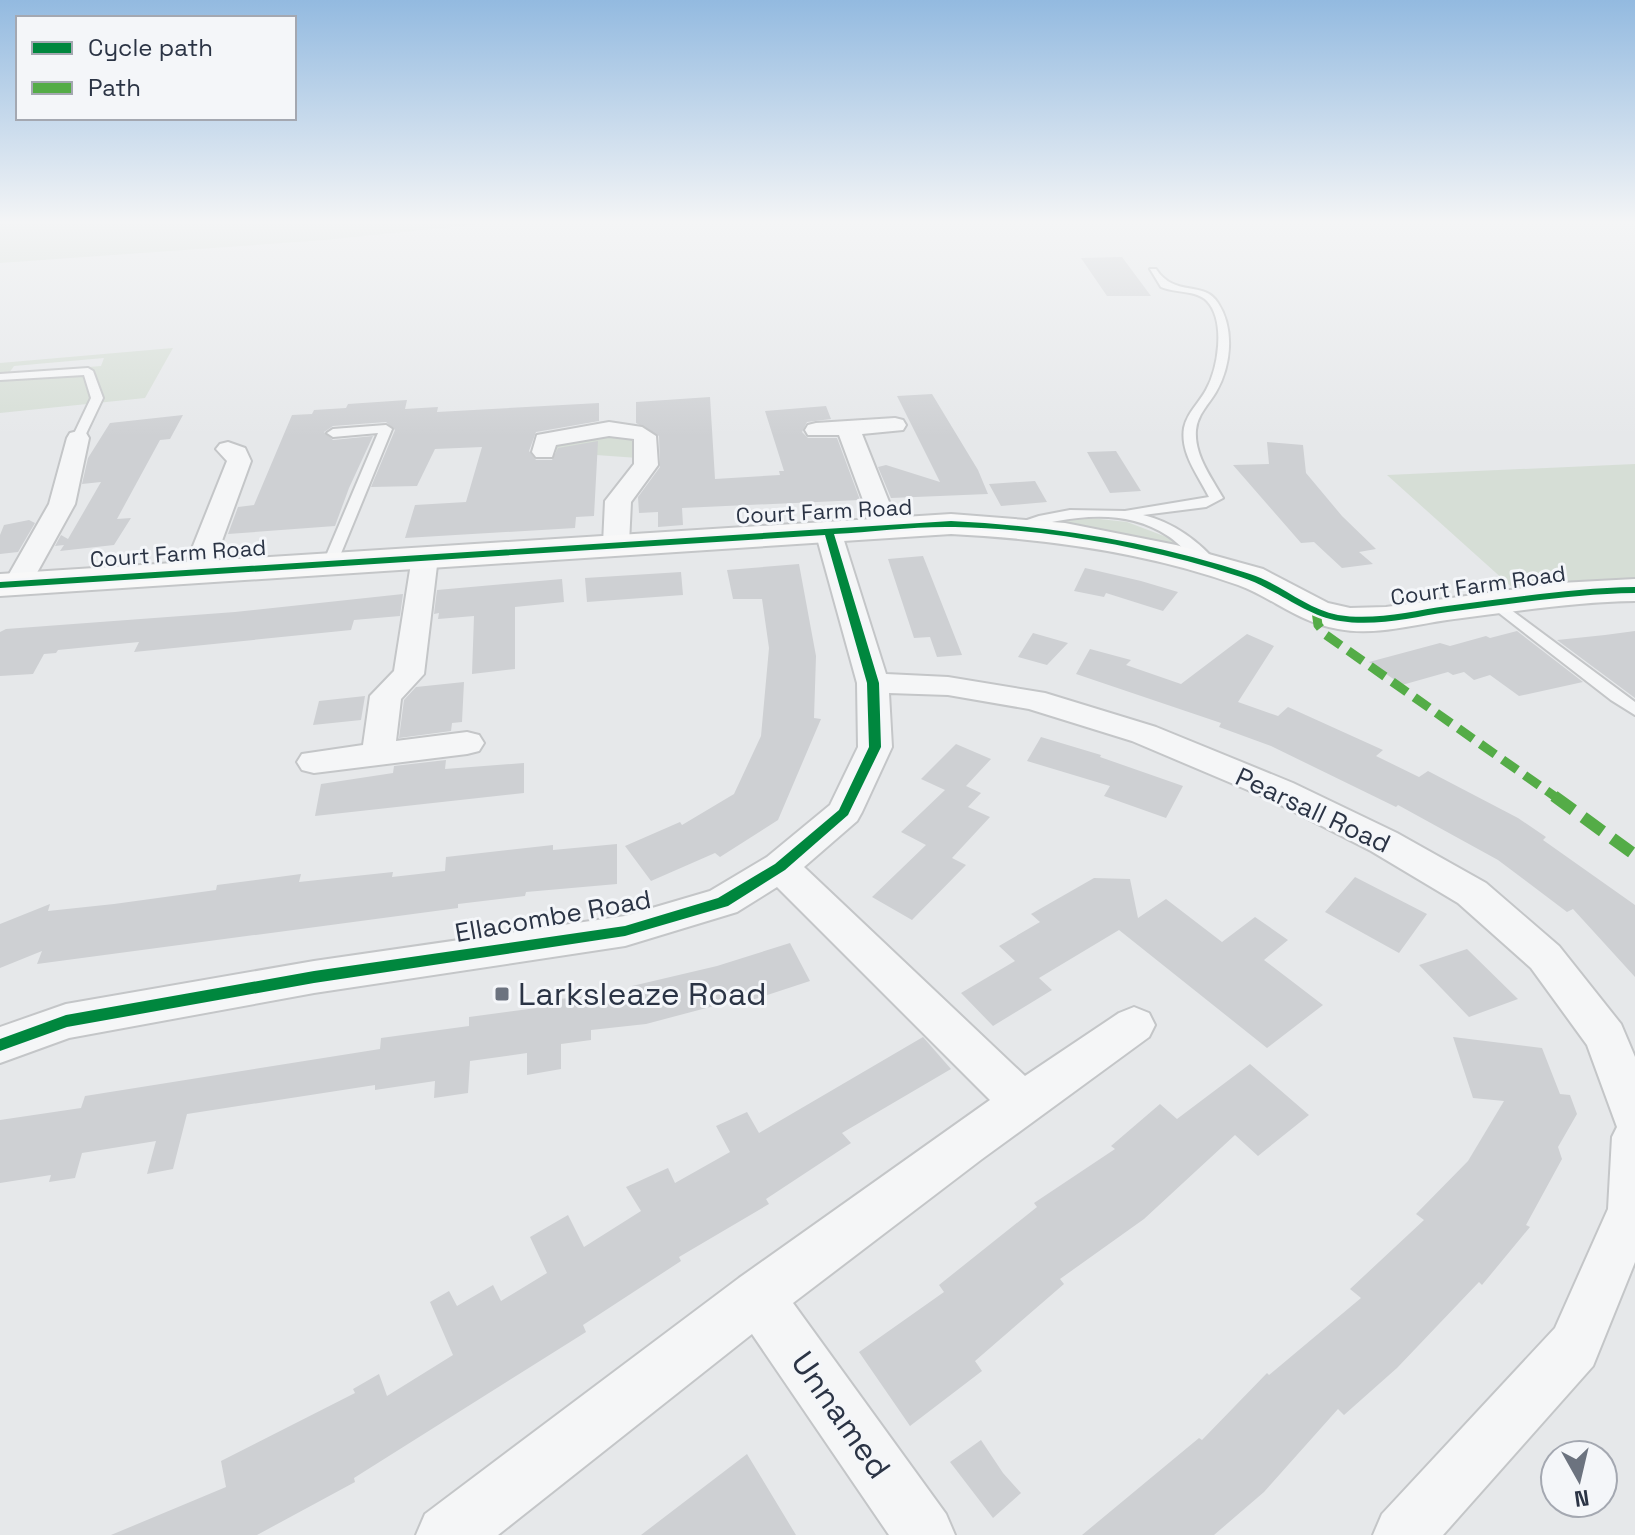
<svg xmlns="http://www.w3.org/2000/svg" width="1635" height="1535" viewBox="0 0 1635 1535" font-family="'Space Grotesk',sans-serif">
  <rect width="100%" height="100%" fill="#e6e8ea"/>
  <path fill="#d6ded6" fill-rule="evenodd" d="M0,221H511L325,240L0,263Z
    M173,348L145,398L0,413V363ZM104,358L101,366L9,373L14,366Z
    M613,433L636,438L638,458L554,452L556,444Z
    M1635,464V590L1525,599L1387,475Z
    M1081,517L1127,522L1177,541L1178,546L1173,548L1056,524V521Z"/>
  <path fill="#ced0d3" d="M1122,257L1151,296H1107L1081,258Z
    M932,394L978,470L988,494L891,498L878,467L886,465L940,482L897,396Z
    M710,397L715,479L780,475L779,471H784L765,411L826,406L831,419L807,422L802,432L808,438H837L860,500L682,508L683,525L658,527V512L639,513L638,497L660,467L659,436L636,423V402Z
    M407,400L405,409L438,407L437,412L599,403V421L536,432L529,451L536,460H552L558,448L598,441L594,516L576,517L575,528L405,538L415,505L466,502L482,447L435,449L417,486L371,487L395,430L386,422L333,426L324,432L333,440L373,436L349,488L335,526L228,534L238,507L254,505L292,415L312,414L314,410L346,408L348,404Z
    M183,415L170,439L160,440L117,519L131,518L114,545L60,551L64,545L55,546L61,535L68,539L101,482L82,484L88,458L110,423Z
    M1267,442L1303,445L1306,473L1342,516L1376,549L1359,552L1373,564L1342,568L1314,542L1301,543L1233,465L1269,464Z
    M1116,451L1141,491L1110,493L1087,452Z
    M1035,481L1047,502L1001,506L989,484Z
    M29,520L35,523L18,552L0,554V535L4,525Z
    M923,556L951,627L962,655L937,657L930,637L914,638L888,559Z
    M799,564L816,656L814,718L821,719L778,820L720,857L715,853L651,881L625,846L680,822L682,825L734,794L761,736L769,648L762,599H733L727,570Z
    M1085,568L1141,581L1178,592L1163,611L1106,593L1104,597L1074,591Z
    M681,572L683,595L587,602L585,578Z
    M562,579L564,602L515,607V669L472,674L474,616L438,619L439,613L434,614L437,590Z
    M403,594L400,616L354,620L351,630L134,652L139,642L58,650L56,653L44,654L33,674L0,676V632L6,629L235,612Z
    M1517,631L1583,682L1519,696L1490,675L1474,680L1464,672L1453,675L1448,672L1402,685L1369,662L1440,643L1450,646L1486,636L1490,638Z
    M1635,631V698L1557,640L1605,635Z
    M1033,633L1068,643L1047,665L1018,657Z
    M1247,634L1274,646L1238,702L1278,716L1288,707L1383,750L1376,756L1419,777L1428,771L1518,818L1546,837L1543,840L1635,905V977L1573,909L1567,912L1498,860L1398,805L1396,807L1271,746L1219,727L1221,723L1076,674L1090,649L1131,660L1126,665L1181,684Z
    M464,682L462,722L452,723L451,731L399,738L404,700L416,687Z
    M365,696L361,720L313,725L319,701Z
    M1041,737L1101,755L1100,757L1183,786L1166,818L1104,796L1110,786L1027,761Z
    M956,744L991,759L966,786L981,793L968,807L990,817L952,858L966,865L912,920L872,897L926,845L901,832L945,790L921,779Z
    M446,760L445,769L524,763V793L315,816L321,784L393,773L394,766Z
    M617,844V884L526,892L525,896L458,904V908L37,964L42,951L0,968V924L50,904L48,911L114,904L216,890L217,885L301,874L299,882L393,872L392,877L445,871L446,857L553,845V850Z
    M1355,877L1427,914L1399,953L1325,912Z
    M1094,878L1130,879L1138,918L1166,899L1222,942L1255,917L1288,940L1264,960L1323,1005L1267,1048L1119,930L1039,978L1052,990L993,1026L961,993L1015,961L999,946L1040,922L1031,914Z
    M790,943L810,981L746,1002L744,998L646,1024L591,1030V1040L561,1044V1069L527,1075V1053L470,1061L468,1093L434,1098L435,1081L375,1090V1085L187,1114L173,1169L147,1174L156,1141L82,1153L75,1178L49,1182L51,1175L0,1183V1120L81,1108L85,1096L380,1049L381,1038L469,1026V1017L559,1005V999L633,991L632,986L717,966Z
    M1467,949L1518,999L1469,1017L1419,965Z
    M923,1037L951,1069L842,1133L851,1143L766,1199L769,1204L679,1257L681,1261L583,1325L586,1332L354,1478L355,1482L257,1535H111L226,1487L221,1461L355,1393L353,1389L379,1374L387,1396L453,1355L430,1302L449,1291L457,1306L493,1285L501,1301L547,1273L530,1237L568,1215L584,1247L641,1211L626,1187L668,1168L675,1183L730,1152L716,1126L747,1112L759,1133Z
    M1453,1037L1542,1048L1560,1094L1570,1095L1577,1114L1558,1147L1562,1159L1526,1225L1530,1227L1482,1285L1479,1282L1397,1368L1344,1415L1338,1409L1264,1492L1214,1535H1082L1199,1438L1202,1440L1267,1373L1269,1375L1361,1298L1350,1289L1424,1220L1416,1214L1468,1161L1504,1101L1473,1098Z
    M1250,1064L1309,1115L1258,1156L1235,1135L1144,1219L1060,1279L1064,1284L975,1361L982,1371L910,1426L859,1352L944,1292L939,1285L1037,1207L1034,1203L1115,1149L1111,1146L1160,1104L1177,1119Z
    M981,1440L1003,1473L1021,1493L993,1518L950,1462Z
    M747,1454L796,1535H641Z"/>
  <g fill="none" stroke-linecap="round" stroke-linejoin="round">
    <defs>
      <path id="lane" d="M1150,269H1156C1175,298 1204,280 1218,303C1235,329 1231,366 1216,392C1209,404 1197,415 1196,430C1194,455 1211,477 1223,498L1206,507L1143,515C1173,522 1200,542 1219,565L1212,569C1196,564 1182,545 1168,536C1121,505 1066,518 1016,530L1009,526L1039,516L1070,510L1125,511L1209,497C1198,475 1180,453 1184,428C1187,413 1199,403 1206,390C1218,369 1226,321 1207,301C1197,290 1174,293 1161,287Z
        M88,368L93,371L103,398L84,438L78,442L72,438L91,398L84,375L0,380V374Z
        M386,425L392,429L337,563L335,566H325L323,563L378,433L333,437L327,433L333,429Z
        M1495,598L1635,702V715L1611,700L1490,606V600Z"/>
      <path id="street" d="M895,418L903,420L906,425L903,430L862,434L899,527L895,533H877L873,527L839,435H808L805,430L808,425L816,423Z
        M609,422L642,427L656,436L658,465L631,502L629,544L625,550H607L603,544L605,501L634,464V439L609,436L556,445L552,457H536L532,452L537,435Z
        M78,431L86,433L89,438L75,504L28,589L18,591L8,589L4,583L49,504L67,438L70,433Z
        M228,442L245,448L251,461L211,571L207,577L197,579L187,577L183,571L227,461L216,449L220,444Z
        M828,523L837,525L841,531L886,674L948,677L1045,693L1156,727L1293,783L1397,833L1486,883L1559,946L1621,1024L1635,1057V1262L1593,1366L1443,1535H1373L1382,1514L1555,1328L1608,1209L1612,1137L1617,1127L1587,1045L1531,968L1458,903L1371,851L1269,799L1132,741L1029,709L948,695L889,693L892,747L862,812L857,821L804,867L1025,1076L1119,1013L1134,1007L1149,1013L1155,1025L1149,1037L982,1159L793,1303L946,1514L955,1535H889L752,1334L498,1535H416L425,1514L739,1278L990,1100L777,887L737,912L625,946L314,993L69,1038L0,1063V1027L66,1004L314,961L625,916L710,891L767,857L830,805L858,747L857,683L815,531L819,525Z
        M425,549L435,551L438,557L424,674L401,699L396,741L467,732L479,735L484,743L479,751L467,754L314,773L302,770L297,762L302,754L363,745L370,696L394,671L412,557L415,551Z"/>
      <path id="secondary" d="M951,514L1065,523L1176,545L1263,569L1328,603L1350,608L1386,607L1560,583L1635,579V601C1572,602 1510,612 1447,620C1412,625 1374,636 1338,629C1300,623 1273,598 1238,585C1146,552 1048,539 951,534L0,596V574Z"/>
    </defs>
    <use href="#lane" stroke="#c4c6c8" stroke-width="4"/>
    <use href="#street" stroke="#c4c6c8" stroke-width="4"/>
    <use href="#secondary" stroke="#c4c6c8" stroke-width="4"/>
    <use href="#lane" fill="#f5f6f7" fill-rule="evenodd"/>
    <use href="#street" fill="#f5f6f7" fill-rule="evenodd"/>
    <use href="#secondary" fill="#f8f8f8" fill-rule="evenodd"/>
    <path stroke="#54ac47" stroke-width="9" stroke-dasharray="18 9" stroke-linecap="butt" d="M1316,611L1318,625L1326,635L1557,798"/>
    <path stroke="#54ac47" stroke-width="12" stroke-dasharray="24 12" stroke-linecap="butt" d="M1554,796L1635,855"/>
    <defs>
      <path id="cycleway" d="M951,521C1053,526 1153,542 1250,574C1281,584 1306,609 1338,615C1374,621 1412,611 1447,606C1510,598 1572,588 1635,587V593C1572,594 1510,604 1448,612C1413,617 1376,627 1340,621C1313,617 1292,601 1268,589C1251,579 1231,574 1212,568C1129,544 1041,529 955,527C915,526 873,532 834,534L879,683L881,747L848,815L785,870L728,906L625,936L314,983L67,1027L0,1051V1039L66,1015L314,971L625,926L718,898L775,864L839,810L869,747L867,683L825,535L0,588V582Z"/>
    </defs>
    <use href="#cycleway" stroke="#f4f6f9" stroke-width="5"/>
    <use href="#cycleway" fill="#00873e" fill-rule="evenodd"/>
  </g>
  <linearGradient id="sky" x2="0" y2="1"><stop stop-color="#93bae0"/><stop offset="0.51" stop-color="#f4f5f6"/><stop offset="1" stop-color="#f4f5f6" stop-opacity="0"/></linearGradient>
  <rect width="1635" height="436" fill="url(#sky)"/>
  <rect fill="#6c737f" stroke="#f4f6f9" stroke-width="3" x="494" y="986" width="16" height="16" rx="4"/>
  <g text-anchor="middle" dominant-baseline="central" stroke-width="6" stroke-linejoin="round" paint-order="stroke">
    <g font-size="22" fill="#2b3445" stroke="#f4f6f9">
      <text transform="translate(824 511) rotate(-3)">Court Farm Road</text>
      <text transform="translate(178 553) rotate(-4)">Court Farm Road</text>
      <text transform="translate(1478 585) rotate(-8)">Court Farm Road</text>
    </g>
    <g font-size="26" fill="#2b3445" stroke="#f4f6f9">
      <text transform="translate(1313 810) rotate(25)">Pearsall Road</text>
      <text transform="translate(553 916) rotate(-10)">Ellacombe Road</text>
    </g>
    <g font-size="32" fill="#2b3445" stroke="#f4f6f9" text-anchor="start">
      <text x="518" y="994">Larksleaze Road</text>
    </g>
    <g font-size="32" fill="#2b3445" stroke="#f4f6f9">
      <text transform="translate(841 1415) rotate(55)">Unnamed</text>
    </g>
  </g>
  <rect x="16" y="16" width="280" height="104" fill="#f4f6f9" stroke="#a4a8b1" stroke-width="2"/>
  <rect x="32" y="42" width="40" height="12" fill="#00873e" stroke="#a4a8b1" stroke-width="2"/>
  <text x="88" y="56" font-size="24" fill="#2b3445">Cycle path</text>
  <rect x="32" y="82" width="40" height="12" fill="#54ac47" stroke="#a4a8b1" stroke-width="2"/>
  <text x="88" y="96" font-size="24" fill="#2b3445">Path</text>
  <g transform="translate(1579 1479) rotate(172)"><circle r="38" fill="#f4f6f9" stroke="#a4a8b1" stroke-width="2"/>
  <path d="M0-6L14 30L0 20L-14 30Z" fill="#6c737f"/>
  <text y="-12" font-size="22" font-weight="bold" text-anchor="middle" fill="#2b3445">N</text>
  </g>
</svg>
